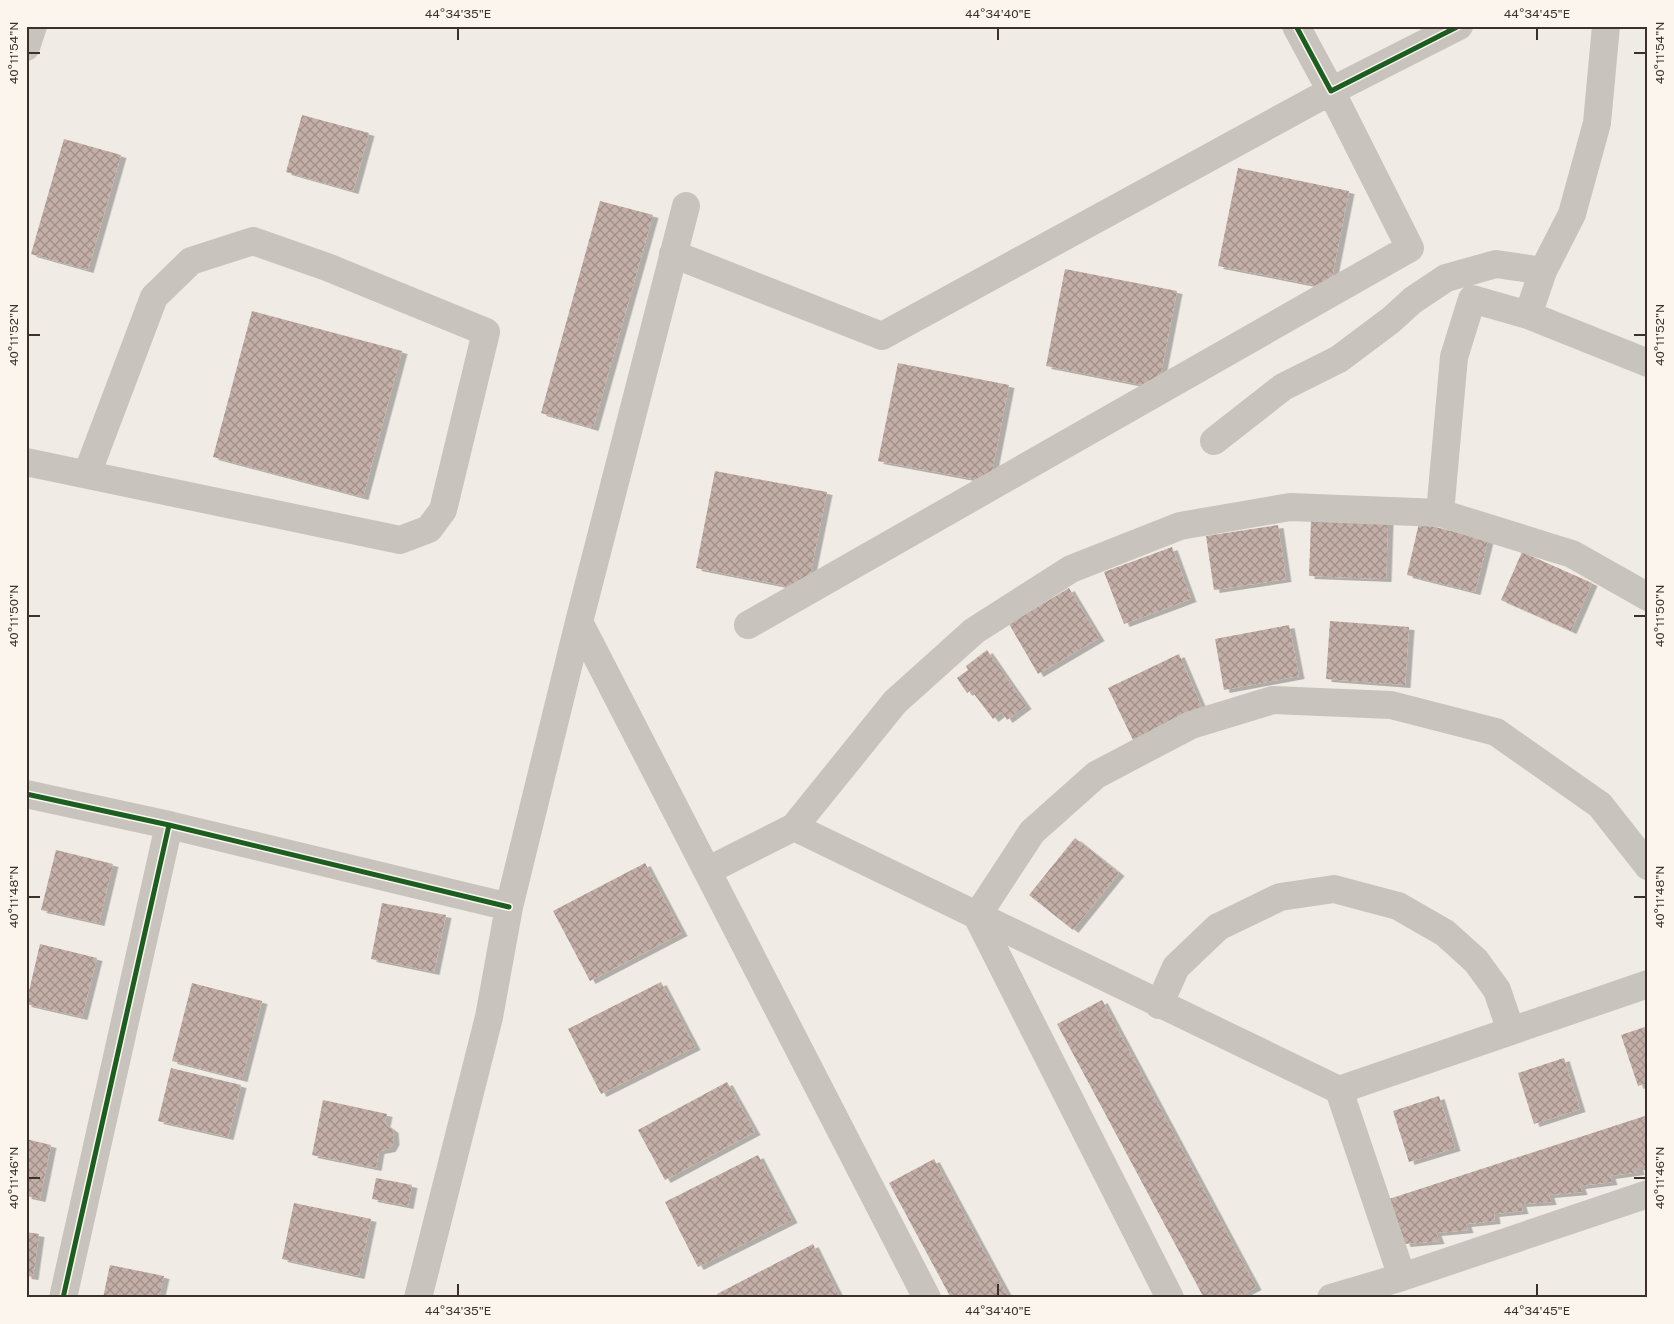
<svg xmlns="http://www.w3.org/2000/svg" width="1674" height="1324" viewBox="0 0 1674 1324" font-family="'Public Sans',sans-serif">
  <defs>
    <pattern id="building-cross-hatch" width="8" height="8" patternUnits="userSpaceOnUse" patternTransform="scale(1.25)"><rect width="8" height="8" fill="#c3afa7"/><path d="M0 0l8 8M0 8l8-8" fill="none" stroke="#a08f88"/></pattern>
    <filter id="shadow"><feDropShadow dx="5.5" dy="3" stdDeviation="0" flood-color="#0004"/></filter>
  </defs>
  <rect width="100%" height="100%" fill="#f0ebe5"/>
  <path fill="url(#building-cross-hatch)" filter="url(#shadow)" d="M302,115L369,133L353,191L286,172Z
    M64,139L121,155L88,270L31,254Z
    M1238,168L1349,191L1330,288L1218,266Z
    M600,201L653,215L593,428L541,413Z
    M1065,269L1177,291L1158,388L1046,366Z
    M252,311L402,351L363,497L213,457Z
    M898,363L1009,385L990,482L878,461Z
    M715,471L827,492L807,590L696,568Z
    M1311,520L1388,522L1386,579L1309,576Z
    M1419,523L1488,540L1475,592L1407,575Z
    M1278,525L1286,579L1214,590L1206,536Z
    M1172,547L1191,599L1124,624L1104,572Z
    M1522,552L1592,583L1571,631L1501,600Z
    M1069,588L1099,638L1038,674L1009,624Z
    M1330,621L1409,627L1405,685L1326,679Z
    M1289,625L1299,676L1224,690L1215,639Z
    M987,650L1026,706L1007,720L1002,712L993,719L971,690L967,693L957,678L968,670L966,666Z
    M1179,654L1202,708L1133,740L1108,688Z
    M1075,838L1119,873L1073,930L1029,895Z
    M56,850L113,864L99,923L41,910Z
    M645,863L682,933L590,981L553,911Z
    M382,903L446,915L434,972L371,959Z
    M40,944L97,958L82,1017L26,1004Z
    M661,982L695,1047L601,1094L568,1029Z
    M192,983L262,1001L242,1079L172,1061Z
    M1102,1000L1256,1287L1235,1298H1204L1057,1024Z
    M1648,1026V1083L1638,1086L1621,1035Z
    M1564,1058L1580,1109L1534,1124L1518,1073Z
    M171,1068L241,1085L228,1137L158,1121Z
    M727,1082L755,1132L665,1180L638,1130Z
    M1439,1096L1455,1148L1409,1162L1393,1111Z
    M323,1100L387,1114L385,1124L393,1130L394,1142L390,1149L379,1151L376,1168L312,1155Z
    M1648,1115V1166L1638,1167L1639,1172L1610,1176L1612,1182L1580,1186L1582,1192L1549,1195L1551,1202L1521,1204L1523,1211L1494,1214L1495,1221L1466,1224L1468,1230L1436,1233L1439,1241L1405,1244L1389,1199Z
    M26,1139L51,1145L40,1199L26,1196Z
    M758,1155L792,1220L698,1267L665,1202Z
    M934,1159L1009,1298H951L889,1183Z
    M376,1178L412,1185L408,1206L372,1199Z
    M294,1203L371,1219L359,1276L282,1259Z
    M26,1232L39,1234L33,1277L26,1276Z
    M813,1244L840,1298H719L717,1294Z
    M110,1265L164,1276L159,1298H103Z"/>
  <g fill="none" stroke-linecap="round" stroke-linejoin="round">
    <path stroke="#c9c3be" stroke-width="28" d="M26,47L33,26
      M673,254L882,336L1331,91L1459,26
      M1528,315L1543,271L1572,214L1597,123L1606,26
      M1214,441L1283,387L1339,359L1391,320L1413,300L1446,278L1496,264L1543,271
      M26,462L400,540L429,529L443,510L486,332L327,267L253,241L191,261L154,297L87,474
      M1440,513L1454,357L1472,299L1528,315L1648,363
      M579,622L927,1298
      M748,625L1410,248L1331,91L1296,26
      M26,794L169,825L509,907
      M794,827L895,702L974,631L1071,569L1180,526L1290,507L1440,513L1572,554L1648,597
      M707,871L794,827L1339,1090L1648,984
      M1159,1005L1176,967L1218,927L1280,897L1334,889L1398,906L1445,933L1476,961L1497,990L1511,1031
      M1339,1090L1402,1277
      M63,1298L169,825
      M418,1298L489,1017L509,907L579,622L686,206
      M1170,1298L977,916L1032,832L1096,775L1191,725L1273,700L1391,705L1496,732L1600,805L1648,866
      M1331,1298L1402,1277L1648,1194"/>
    <defs>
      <path id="cycleway" d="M1296,26L1331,91L1459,26
        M26,794L169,825L509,907
        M63,1298L169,825"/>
    </defs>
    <use href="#cycleway" stroke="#fbf5ee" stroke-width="8"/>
    <use href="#cycleway" stroke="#1b5e20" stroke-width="5"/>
  </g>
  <path fill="none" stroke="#3b302b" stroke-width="2" d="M458,28V40M998,28V40M1537,28V40M28,53H40M1634,53H1646M28,335H40M1634,335H1646M28,616H40M1634,616H1646M28,897H40M1634,897H1646M28,1178H40M1634,1178H1646M458,1284V1296M998,1284V1296M1537,1284V1296"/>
  <rect width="1674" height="1324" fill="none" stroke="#fbf5ee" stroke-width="55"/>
  <rect x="28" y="28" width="1618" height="1268" fill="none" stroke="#3b302b" stroke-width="2"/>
  <g font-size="12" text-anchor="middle" fill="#3b302b">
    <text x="458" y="18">44°34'35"E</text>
    <text x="998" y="18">44°34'40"E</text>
    <text x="1537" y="18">44°34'45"E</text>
    <text transform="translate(14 53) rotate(-90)" y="4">40°11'54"N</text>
    <text transform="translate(1660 53) rotate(-90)" y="4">40°11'54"N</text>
    <text transform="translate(14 335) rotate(-90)" y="4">40°11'52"N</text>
    <text transform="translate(1660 335) rotate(-90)" y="4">40°11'52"N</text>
    <text transform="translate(14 616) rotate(-90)" y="4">40°11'50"N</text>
    <text transform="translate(1660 616) rotate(-90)" y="4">40°11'50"N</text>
    <text transform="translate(14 897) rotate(-90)" y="4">40°11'48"N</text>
    <text transform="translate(1660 897) rotate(-90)" y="4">40°11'48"N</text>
    <text transform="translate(14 1178) rotate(-90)" y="4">40°11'46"N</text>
    <text transform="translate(1660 1178) rotate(-90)" y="4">40°11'46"N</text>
    <text x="458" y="1315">44°34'35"E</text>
    <text x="998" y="1315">44°34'40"E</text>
    <text x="1537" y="1315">44°34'45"E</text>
  </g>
</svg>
